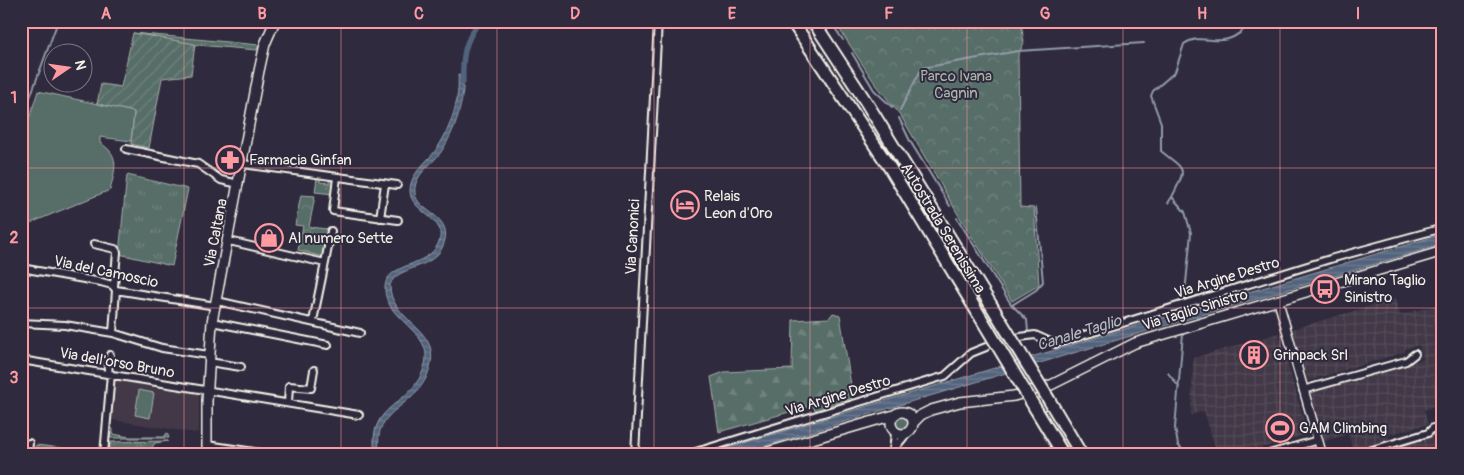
<svg xmlns="http://www.w3.org/2000/svg" width="1464" height="475" viewBox="0 0 1464 475" font-family="Pangolin,sans-serif">
  <defs>
    <pattern id="industrial-grid" width="8" height="8" patternUnits="userSpaceOnUse" patternTransform="scale(1.25)"><rect width="8" height="8" fill="#423847"/><path d="M0 4h8M4 0v8" fill="none" stroke="#554c59"/></pattern>
    <pattern id="grass-tufts" width="24" height="20" patternUnits="userSpaceOnUse" patternTransform="scale(1.25)"><rect width="24" height="20" fill="#576d68"/><path d="M3 7l-1-3M5 7V3M7 7l1-3M15 17l-1-3M17 17v-4M19 17l1-3" fill="none" stroke="#70827e"/></pattern>
    <pattern id="forest-firs" width="22" height="20" patternUnits="userSpaceOnUse" patternTransform="scale(1.25)"><rect width="22" height="20" fill="#576d68"/><path d="M5 1l3.5 6h-7zM16 11l3.5 6h-7z" fill="#70827e"/></pattern>
    <pattern id="park-crowns" width="20" height="18" patternUnits="userSpaceOnUse" patternTransform="scale(1.25)"><rect width="20" height="18" fill="#576d68"/><path d="M2 6a3 3 0 1 1 6 0M12 15a3 3 0 1 1 6 0" fill="none" stroke="#70827e"/></pattern>
    <pattern id="garden-furrows" width="10" height="10" patternUnits="userSpaceOnUse" patternTransform="scale(1.25)"><rect width="10" height="10" fill="#576d68"/><path d="M-1 1l2-2M0 10L10 0M9 11l2-2" fill="none" stroke="#70827e"/></pattern>
    <pattern id="water-rules" width="6" height="5" patternUnits="userSpaceOnUse" patternTransform="scale(1.25)"><rect width="6" height="5" fill="#53647d"/><path d="M0 2.5h6" fill="none" stroke="#6c7b8f"/></pattern>
  </defs>
  <rect width="100%" height="100%" fill="#2f2a3d"/>
  <filter id="ink" filterUnits="userSpaceOnUse"><feTurbulence type="fractalNoise" baseFrequency=".02" numOctaves="2"/><feDisplacementMap in="SourceGraphic" scale="10" xChannelSelector="R" yChannelSelector="G"/><feConvolveMatrix kernelMatrix="1 2 1 2 8 2 1 2 1" color-interpolation-filters="sRGB"/></filter>
  <g filter="url(#ink)">
    <path fill="#423847" d="M115,378L199,394V431L195,433L112,420Z"/>
    <path fill="url(#industrial-grid)" d="M1395,299L1400,315L1443,303V420L1438,422L1433,407L1424,410L1428,424L1388,435L1390,440L1353,450L1348,434L1325,441L1311,393L1423,359L1419,345L1405,349V352L1308,381L1292,329Z
      M1279,333L1308,434L1242,454H1217L1204,411L1191,415L1193,358Z
      M1440,433L1443,437V454H1368Z
      M1312,446L1314,454H1284Z"/>
    <path fill="url(#grass-tufts)" stroke="#a6afa8" d="M133,33L259,45L257,50L197,45Z
      M127,175L188,189L172,266L119,254Z
      M895 423a7 7 0 1 1 14 0a7 7 0 1 1-14 0Z
      M111,429H113V434L130,437H164L167,433L169,438H110Z
      M168,441L155,443L151,449L153,454H109L110,442Z
      M36,445L95,452V454H35Z"/>
    <path fill="url(#forest-firs)" stroke="#a6afa8" d="M833,313L840,315L853,398L815,410L813,406L807,407L719,432L711,377L724,372L792,369L793,320L829,318Z"/>
    <path fill="url(#park-crowns)" stroke="#a6afa8" d="M834,21H1021L1024,43L1018,55L1020,207L1034,208L1039,285L1012,301L959,216L901,116L874,82Z
      M317,177H320V182L329,183V179L335,180L333,194L315,192Z
      M301,195L315,196L309,227L327,229L323,257L298,250L303,226L295,225Z"/>
    <path fill="url(#garden-furrows)" stroke="#a6afa8" d="M133,33L195,44L191,75L162,78L149,148L131,144L134,112L97,104L101,84L121,87Z"/>
    <path fill="#576d68" stroke="#a6afa8" d="M38,91L134,112L131,141L100,137V143C121,155 115,170 110,190L21,227V144Z
      M139,390L154,393L150,418L135,415Z"/>
    <path fill="url(#water-rules)" stroke="#939ca8" d="M458,75L463,76C465,101 455,131 441,152C432,165 413,175 415,193C417,213 456,215 443,246C433,270 396,266 390,285C389,319 438,328 431,363C422,411 369,404 380,454H375C366,401 414,408 425,364C434,331 383,320 385,287C386,263 428,267 438,244C450,218 410,213 410,191C410,172 429,161 438,147C451,127 460,99 458,75Z
      M1443,234V244C1208,313 973,382 739,454H707Z"/>
    <g fill="none" stroke-linecap="round" stroke-linejoin="round">
      <path stroke="#939ca8" stroke-width="2" d="M830,21L843,40
        M852,53L874,90L892,107
        M900,110L922,68L1018,51L1144,43
        M899,118L910,141L950,206
        M21,122L58,21
        M1168,203L1172,197
        M957,218L1011,304L1027,320L1028,332
        M1184,303L1191,233L1185,212L1172,197C1188,166 1185,171 1161,151V123L1151,96L1153,91L1175,72L1184,44C1206,29 1222,57 1252,21
        M1012,305L1036,290L1043,282L1036,207
        M1183,333L1175,428L1178,445L1187,454
        M1168,373L1179,387"/>
      <path stroke="#53647d" stroke-width="5.5" d="M463,82C462,58 464,41 480,21"/>
      <defs>
        <path id="minor" d="M126,149L198,164L221,180L239,184
          M243,164L397,185
          M337,177L333,211L398,220
          M380,218L385,184
          M229,241L325,263L313,321
          M94,244L115,249L117,252L114,286
          M325,263L331,231
          M21,268L101,282L112,285L116,290
          M116,290L216,306
          M217,301L360,333
          M212,322L328,345
          M21,323L65,325L113,333L162,348L209,355
          M113,333L116,290
          M1020,337L1035,335L1055,344L1330,259L1443,228
          M21,360L359,415
          M209,362L241,367
          M108,374L110,355
          M1303,390L1406,361L1415,354
          M288,403L289,386L311,388L314,370
          M207,445L268,454
          M893,451L895,433
          M28,454L29,443
          M104,454L111,374
          M635,454L658,21
          M689,454L945,376L971,353L986,347
          M890,454L907,433
          M1269,454L1318,440
          M1359,454L1428,433L1433,428"/>
        <path id="tertiary" d="M1278,300L1322,454"/>
        <path id="secondary" d="M891 423a11 11 0 1 1 22 0a11 11 0 1 1-22 0Z
          M913,423L921,415L931,410L960,402L1014,396L1051,385L1135,343L1443,251
          M207,454V401L212,322L259,71L265,44L275,21
          M761,454L894,415"/>
        <path id="motorway" d="M792,21L890,168L978,313
          M813,21L868,105L991,305
          M1049,400L1081,454
          M1035,408L1063,454"/>
      </defs>
      <use href="#minor" stroke="#f4f1e8" stroke-width="10"/>
      <use href="#tertiary" stroke="#f4f1e8" stroke-width="11"/>
      <use href="#secondary" stroke="#f4f1e8" stroke-width="12"/>
      <use href="#motorway" stroke="#f4f1e8" stroke-width="15"/>
      <use href="#minor" stroke="#2f2a3d" stroke-width="6"/>
      <use href="#tertiary" stroke="#2f2a3d" stroke-width="8"/>
      <use href="#secondary" stroke="#2f2a3d" stroke-width="9"/>
      <use href="#motorway" stroke="#2f2a3d" stroke-width="11"/>
      <defs>
        <path id="motorway-bridge" d="M991,305L1049,400
          M978,313L1035,408"/>
      </defs>
      <use href="#motorway-bridge" stroke="#f4f1e8" stroke-width="15" stroke-linecap="butt"/>
      <use href="#motorway-bridge" stroke="#2f2a3d" stroke-width="11"/>
    </g>
  </g>
  <path fill="none" stroke="#ff9aa2" stroke-width="1" stroke-opacity="0.55" d="M184,21V454M341,21V454M497,21V454M654,21V454M810,21V454M967,21V454M1123,21V454M1280,21V454M21,168H1443M21,308H1443"/>
  <defs>
    <symbol id="pharmacy-ring" viewBox="-11 -11 22 22"><circle r="9.5" fill="#2f2a3d" stroke="#ff9aa2" stroke-width="1.5"/><path d="M-2-6h4v4h4v4h-4v4h-4v-4h-4v-4h4Z" fill="#ff9aa2"/></symbol>
    <symbol id="hotel-ring" viewBox="-11 -11 22 22"><circle r="9.5" fill="#2f2a3d" stroke="#ff9aa2" stroke-width="1.5"/><path d="M-6-4.5h1.5V1H6V5H4.5V3h-9V5H-6ZM-4 0a1.8 1.8 0 1 1 3.6 0ZM.5 0V-2.5h3Q6-2.5 6 0Z" fill="#ff9aa2"/></symbol>
    <symbol id="shop-ring" viewBox="-11 -11 22 22"><circle r="9.5" fill="#2f2a3d" stroke="#ff9aa2" stroke-width="1.5"/><path d="M-5-2.5h2.3a2.7 3.5 0 0 1 5.4 0H5L5.5 6h-11ZM-1.5-2.5h3a1.5 2.3 0 0 0-3 0Z" fill="#ff9aa2"/></symbol>
    <symbol id="bus-ring" viewBox="-11 -11 22 22"><circle r="9.5" fill="#2f2a3d" stroke="#ff9aa2" stroke-width="1.5"/><path d="M-5-6H5V4H4V6H2V4H-2V6H-4V4H-5ZM-3.5-4V0h7V-4ZM-3.5 1.2v1.5H-2V1.2ZM2 1.2v1.5H3.5V1.2Z" fill="#ff9aa2"/></symbol>
    <symbol id="building-ring" viewBox="-11 -11 22 22"><circle r="9.5" fill="#2f2a3d" stroke="#ff9aa2" stroke-width="1.5"/><path d="M-4-6H4V6H1V3H-1V6H-4ZM-2.5-4.3h1.7v1.8h-1.7ZM.8-4.3h1.7v1.8H.8ZM-2.5-1h1.7V.8h-1.7ZM.8-1h1.7V.8H.8Z" fill="#ff9aa2"/></symbol>
    <symbol id="stadium-ring" viewBox="-11 -11 22 22"><circle r="9.5" fill="#2f2a3d" stroke="#ff9aa2" stroke-width="1.5"/><path d="M0-5a6.5 5 0 1 0 0 10a6.5 5 0 1 0 0-10ZM-3.5-1.8h7v3.6h-7Z" fill="#ff9aa2"/></symbol>
  </defs>
  <g fill-rule="evenodd">
    <use href="#pharmacy-ring" x="214" y="144" width="32" height="32"/>
    <use href="#hotel-ring" x="669" y="189" width="32" height="32"/>
    <use href="#shop-ring" x="253" y="222" width="32" height="32"/>
    <use href="#bus-ring" x="1309" y="273" width="32" height="32"/>
    <use href="#building-ring" x="1238" y="339" width="32" height="32"/>
    <use href="#stadium-ring" x="1264" y="412" width="32" height="32"/>
  </g>
  <g text-anchor="middle" dominant-baseline="central" stroke-width="4" stroke-linejoin="round" paint-order="stroke">
    <g font-size="15" fill="#adb6ae" stroke="#2f2a3d">
      <text x="956" y="76">Parco Ivana<tspan x="956" dy="17">Cagnin</tspan></text>
    </g>
    <g font-size="15" fill="#f4f1e8" stroke="#2f2a3d" text-anchor="start">
      <text x="249" y="160">Farmacia Ginfan</text>
      <text x="704" y="196">Relais<tspan x="704" dy="17">Leon d'Oro</tspan></text>
      <text x="288" y="238">Al numero Sette</text>
      <text x="1344" y="280">Mirano Taglio<tspan x="1344" dy="17">Sinistro</tspan></text>
      <text x="1273" y="355">Grinpack Srl</text>
      <text x="1299" y="428">GAM Climbing</text>
    </g>
    <g font-size="15" fill="#f4f1e8" stroke="#2f2a3d">
      <text transform="translate(943 228) rotate(59)">Autostrada Serenissima</text>
      <text transform="translate(216 233) rotate(-79)">Via Caltana</text>
      <text transform="translate(633 237) rotate(-87)">Via Canonici</text>
      <text transform="translate(106 272) rotate(12)">Via del Camoscio</text>
      <text transform="translate(1227 278) rotate(-17)">Via Argine Destro</text>
      <text transform="translate(1195 310) rotate(-17)">Via Taglio Sinistro</text>
      <text transform="translate(117 363) rotate(10)">Via dell'orso Bruno</text>
      <text transform="translate(838 396) rotate(-17)">Via Argine Destro</text>
    </g>
    <g font-size="16" font-style="italic" fill="#b4b9bd" stroke="#2f2a3d">
      <text transform="translate(1079 333) rotate(-17)">Canale Taglio</text>
    </g>
  </g>
  <rect width="1464" height="475" fill="none" stroke="#2f2a3d" stroke-width="55"/>
  <g transform="translate(68 68) rotate(77)"><circle r="24" fill="#2f2a3d" stroke="#7e7a81"/>
  <path d="M0-4L9 19L0 12L-9 19Z" fill="#ff9aa2"/>
  <text y="-8" font-size="14" font-weight="bold" text-anchor="middle" fill="#f4f1e8">N</text>
  </g>
  <rect x="28" y="28" width="1408" height="420" fill="none" stroke="#ff9aa2" stroke-width="2"/>
  <g font-size="16" text-anchor="middle" font-weight="bold" fill="#ff9aa2">
    <text x="106" y="19">A</text>
    <text x="262" y="19">B</text>
    <text x="419" y="19">C</text>
    <text x="575" y="19">D</text>
    <text x="732" y="19">E</text>
    <text x="889" y="19">F</text>
    <text x="1045" y="19">G</text>
    <text x="1202" y="19">H</text>
    <text x="1358" y="19">I</text>
    <text x="14" y="103">1</text>
    <text x="14" y="243">2</text>
    <text x="14" y="383">3</text>
  </g>
</svg>
